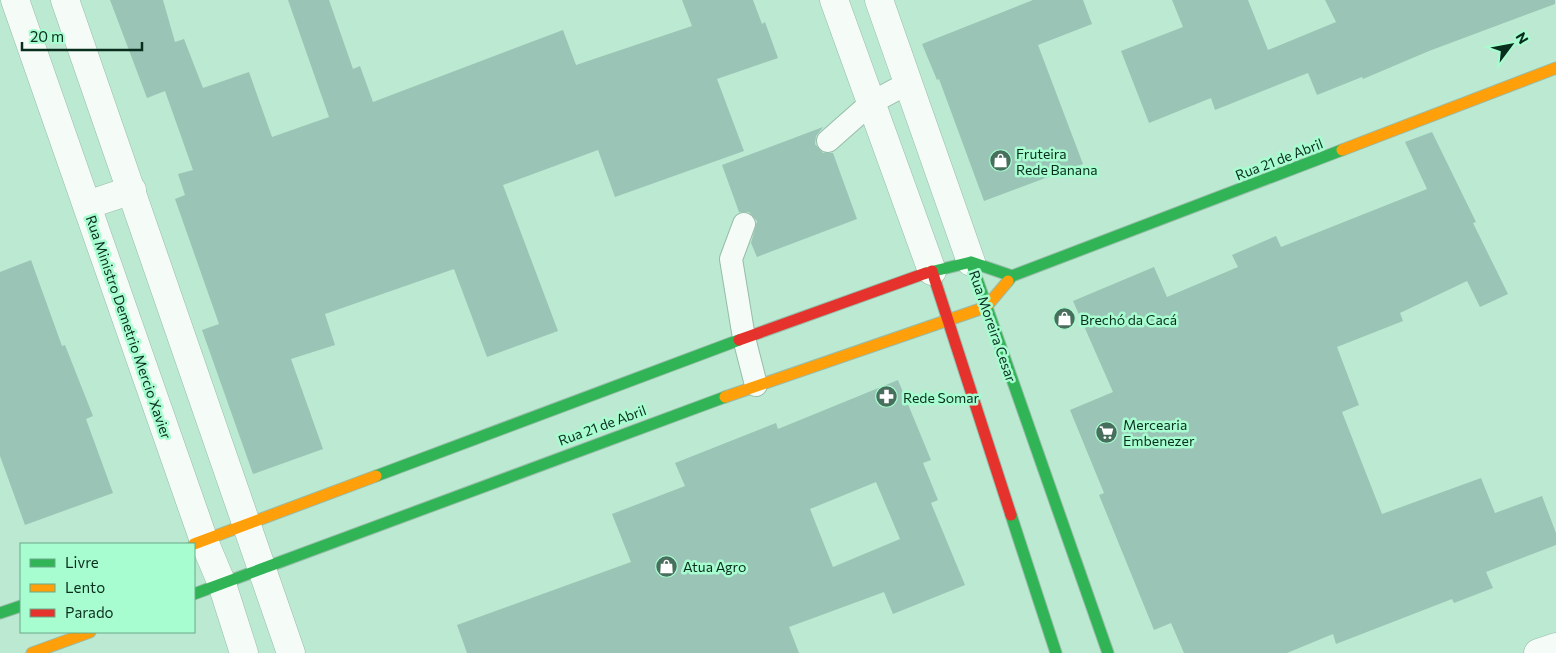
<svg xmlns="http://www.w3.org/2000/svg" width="1556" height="653" viewBox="0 0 1556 653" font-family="Commissioner,sans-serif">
  <rect width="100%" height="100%" fill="#bce9d1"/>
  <path fill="#9ac4b6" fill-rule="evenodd" d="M110,0H163L175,42L184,39L203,88L249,72L272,137L329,117L288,0H329L353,69L360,66L373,102L563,30L576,65L692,26L682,0H753L762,24L765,22L778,58L717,79L744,151L615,197L598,150L503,185L558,331L487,357L454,269L325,314L335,345L291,359L323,449L253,474L202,330L219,324L175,199L185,195L178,174L193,170L165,91L147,98Z
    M1033,0H1083L1092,24L1038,45L1083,164L984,201L939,79L937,80L922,44Z
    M1172,0H1248L1268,50L1336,22L1325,0H1555V4L1429,51L1363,79L1362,77L1317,95L1308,73L1215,110L1211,98L1149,123L1121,51L1183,27Z
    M823,127L816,136L815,144L823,153H833L857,219L757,257L751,243L757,221L749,212H739L722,165Z
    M1432,132L1476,222L1473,223L1508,294L1480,307L1467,281L1400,313L1403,321L1337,347L1359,405L1342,412L1382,514L1481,478L1495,513L1542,496L1556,533V545L1486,572L1493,588L1454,603L1452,599L1336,644L1333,634L1287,653H1184L1171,623L1154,630L1099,495L1104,493L1070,410L1113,392L1073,301L1154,267L1167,297L1238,267L1232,255L1276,236L1281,247L1427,189L1405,142Z
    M31,260L62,346L65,345L93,416L86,419L113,493L25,525L0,456V272Z
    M898,380L931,460L923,463L938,500L931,503L965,585L893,614L884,592L789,627L799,653H467L457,625L631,562L612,514L685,486L675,463L776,423L778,429ZM876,482L900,539L833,567L810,509Z"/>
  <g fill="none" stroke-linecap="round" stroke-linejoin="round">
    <defs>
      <path id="lane" d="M828,141L871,103L908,83
        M744,224L731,259L744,338L756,385"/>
      <path id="street" d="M15,0L204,541L222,584L244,653
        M65,0L291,653
        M834,0L932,271
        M879,0L971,262
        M87,205L132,190
        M1538,653L1556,647"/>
      <path id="fast" d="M971,262L1108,653
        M926,273L971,262L1012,276
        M1008,281L1012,276L1342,150
        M376,476L739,340
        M1011,515L1056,653
        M194,594L725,397
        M0,613L21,606"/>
      <path id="slow" d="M1342,150L1556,68
        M725,397L986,307L1008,281
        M194,544L376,476
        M32,653L90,632"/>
      <path id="jam" d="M932,271L1011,515
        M739,340L926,273"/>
    </defs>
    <use href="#lane" stroke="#97bca9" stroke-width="24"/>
    <use href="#street" stroke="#97bca9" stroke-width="29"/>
    <use href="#fast" stroke="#97bca9" stroke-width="13"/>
    <use href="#slow" stroke="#97bca9" stroke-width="13"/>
    <use href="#jam" stroke="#97bca9" stroke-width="13"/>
    <use href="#lane" stroke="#f5fcf8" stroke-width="22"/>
    <use href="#street" stroke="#f5fcf8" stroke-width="28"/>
    <use href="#fast" stroke="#30b455" stroke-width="11"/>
    <use href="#slow" stroke="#ff9f0a" stroke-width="11"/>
    <use href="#jam" stroke="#e5322d" stroke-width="11"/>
  </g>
  <defs>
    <symbol id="shop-disc" viewBox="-11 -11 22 22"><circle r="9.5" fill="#486f5d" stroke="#a8fdd0"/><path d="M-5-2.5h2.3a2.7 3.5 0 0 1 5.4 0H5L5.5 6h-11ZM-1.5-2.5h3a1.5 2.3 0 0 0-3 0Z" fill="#fff"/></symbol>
    <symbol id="pharmacy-disc" viewBox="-11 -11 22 22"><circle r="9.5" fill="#486f5d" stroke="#a8fdd0"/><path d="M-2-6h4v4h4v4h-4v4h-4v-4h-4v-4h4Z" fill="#fff"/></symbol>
    <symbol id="supermarket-disc" viewBox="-11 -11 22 22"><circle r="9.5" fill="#486f5d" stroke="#a8fdd0"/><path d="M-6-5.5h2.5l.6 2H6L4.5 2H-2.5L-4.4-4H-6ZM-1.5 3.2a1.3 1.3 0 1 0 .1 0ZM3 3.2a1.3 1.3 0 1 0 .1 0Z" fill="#fff"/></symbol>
  </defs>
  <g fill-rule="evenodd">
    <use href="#shop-disc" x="988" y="148" width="25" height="25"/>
    <use href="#shop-disc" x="1052" y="306" width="25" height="25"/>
    <use href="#pharmacy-disc" x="874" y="384" width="25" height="25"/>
    <use href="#supermarket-disc" x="1094" y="420" width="25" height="25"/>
    <use href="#shop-disc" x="654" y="554" width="25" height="25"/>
  </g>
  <g text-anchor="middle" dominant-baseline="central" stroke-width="5" stroke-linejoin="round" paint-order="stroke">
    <g font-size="14" fill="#092e1e" stroke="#a8fdd0" text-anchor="start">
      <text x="1016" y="153">Fruteira<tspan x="1016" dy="16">Rede Banana</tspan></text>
      <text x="1080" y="319">Brechó da Cacá</text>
      <text x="903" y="397">Rede Somar</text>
      <text x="1123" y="424">Mercearia<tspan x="1123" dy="16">Embenezer</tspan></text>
      <text x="683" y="566">Atua Agro</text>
    </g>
    <g font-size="14" fill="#092e1e" stroke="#a8fdd0">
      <text transform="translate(1279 159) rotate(-21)">Rua 21 de Abril</text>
      <text transform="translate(993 326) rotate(71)">Rua Moreira Cesar</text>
      <text transform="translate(129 327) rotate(71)">Rua Ministro Demetrio Mercio Xavier</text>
      <text transform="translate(602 425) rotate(-20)">Rua 21 de Abril</text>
    </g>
  </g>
  <rect x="20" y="543" width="175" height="90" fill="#a8fdd0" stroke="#68aa89"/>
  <rect x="30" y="559" width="25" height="8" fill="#30b455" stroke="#68aa89"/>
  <text x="65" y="568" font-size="15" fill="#092e1e">Livre</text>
  <rect x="30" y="584" width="25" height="8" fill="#ff9f0a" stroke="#68aa89"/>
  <text x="65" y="593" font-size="15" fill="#092e1e">Lento</text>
  <rect x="30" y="609" width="25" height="8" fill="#e5322d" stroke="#68aa89"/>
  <text x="65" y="618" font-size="15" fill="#092e1e">Parado</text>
  <g transform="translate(1511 45) rotate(58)" stroke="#a8fdd0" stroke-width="4" paint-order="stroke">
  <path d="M0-4L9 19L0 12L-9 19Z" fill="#092e1e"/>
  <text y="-8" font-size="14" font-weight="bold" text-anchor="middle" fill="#092e1e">N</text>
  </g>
  <path d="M22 42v8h120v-8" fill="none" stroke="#092e1e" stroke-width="2.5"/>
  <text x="30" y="42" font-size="15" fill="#092e1e" stroke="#a8fdd0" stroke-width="4" paint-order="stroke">20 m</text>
</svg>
